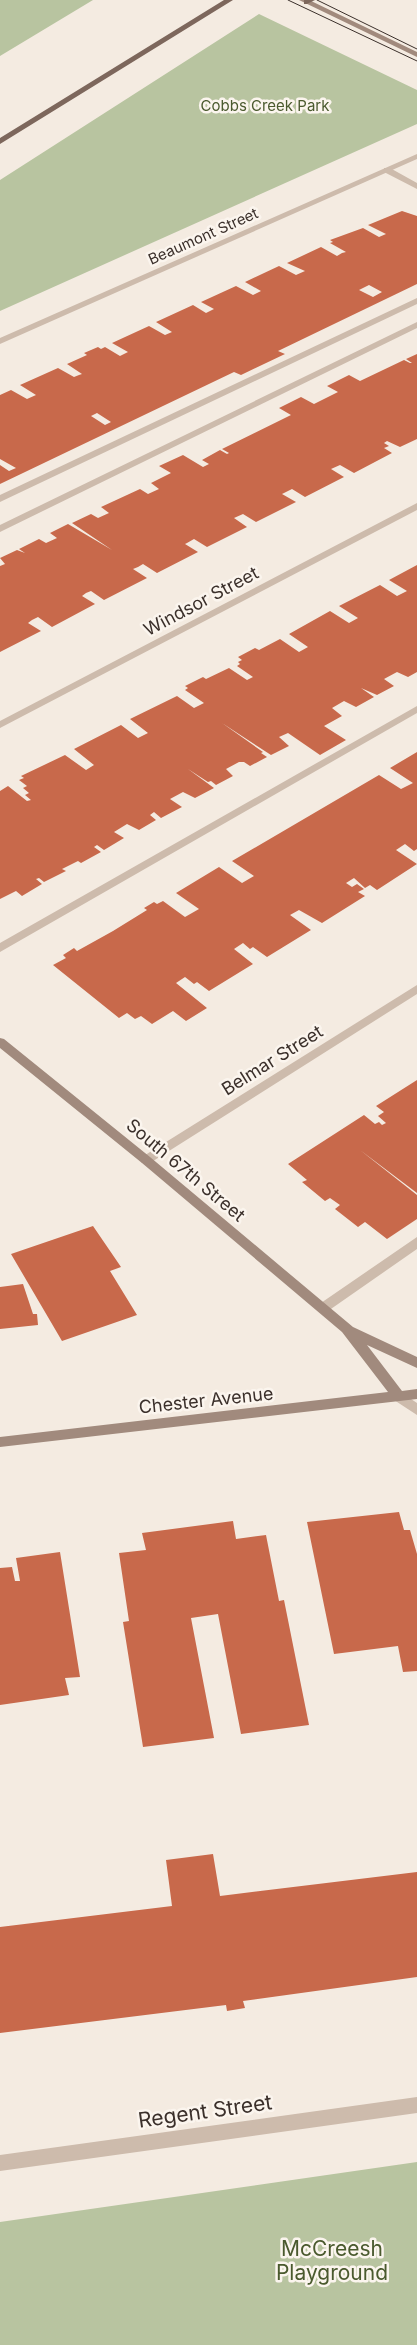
<svg xmlns="http://www.w3.org/2000/svg" width="417" height="2345" viewBox="0 0 417 2345" font-family="Inter,sans-serif">
  <rect width="100%" height="100%" fill="#f4ebe1"/>
  <path fill="#b8c4a0" d="M0,0H93L0,56Z
    M259,14L417,90V124L0,311V180Z
    M417,2162V2345H0V2222Z"/>
  <path fill="#c8694b" fill-rule="evenodd" d="M402,211L417,216V284L278,351L285,354L241,375L234,372L0,484V465L9,471L16,468L0,459V395L11,390L27,399L36,395L20,385L58,368L74,377L79,375L82,374L67,364L87,355L84,353L98,347L101,349L105,347L120,356L128,352L112,343L149,326L165,335L172,332L156,322L193,305L206,313L214,309L201,302L236,286L253,295L261,291L245,282L279,266L296,275L305,271L287,263L321,247L337,256L342,253L346,252L330,243L333,242L330,240L363,228L379,237L386,234L368,225ZM369,285L382,292L373,297L359,290ZM97,413L111,422L105,425L91,416Z
    M417,354V439L400,447L387,441L384,443L389,446L384,448L392,453L354,473L340,465L331,469L344,477L305,497L292,489L282,494L296,502L256,522L243,514L234,518L247,527L207,547L194,539L187,543L185,544L198,552L157,573L143,564L138,567L133,569L147,578L104,600L91,591L86,593L82,596L95,604L52,627L38,617L32,620L28,623L41,631L0,652V566L5,564L0,558L17,550L25,553L19,549L39,539L46,543L57,538L50,533L68,524L112,550L72,523L91,514L98,518L109,513L101,507L140,489L148,494L159,489L151,483L171,473L159,466L183,455L203,467L209,464L202,460L220,450L227,454L229,453L222,449L291,415L279,408L301,397L314,404L338,392L327,386L349,375L360,381L404,360L410,363H412L406,359Z
    M417,565V672L408,677L397,672L384,679L394,686L377,695L361,688L374,697L356,707L344,701L332,708L342,716L324,726L346,740L320,755L288,733L279,737L289,746L271,755L222,723L263,752L261,753L267,757L250,766L244,762H239L226,769L233,776L216,785L211,781L208,782L188,769L214,788L195,798L183,792L170,799L182,807L161,818L154,812L150,815L156,820L139,830L127,824L114,832L124,838L104,850L97,845L94,847L101,852L81,863L78,861L62,869L66,871L44,882L39,878L36,879L42,884L22,896L16,891L0,899V791L8,786L27,801L31,800L25,795L29,793L23,788L27,786L19,780L24,778L21,776L65,755L86,770L94,765L74,749L121,725L138,738L148,733L130,719L177,696L194,708L204,703L185,690L188,688L185,686L203,677L206,679L229,668L247,680L253,677L237,666L240,664L238,662L242,660L238,657L255,648L259,650L280,639L299,652L308,647L289,634L330,611L349,623L358,618L339,606L380,585L397,596L407,591L389,580Z
    M417,752V849L414,851L405,844L396,850L417,864L377,890L370,885L365,888L354,878L346,883L352,887L357,884L364,889L358,892L365,896L322,923L299,910L290,915L311,930L267,957L253,947L250,949L243,943L234,949L253,964L209,991L197,982L194,984L185,977L176,983L207,1008L186,1021L173,1011L152,1024L141,1016L135,1019L127,1013L119,1018L53,965L66,958L63,955L74,948L77,951L113,931L147,910L144,908L154,902L157,904L163,901L185,917L199,909L176,893L219,867L242,883L254,876L232,861L379,775L401,789L413,783L390,768Z
    M417,1080V1193L360,1150L417,1195V1219L387,1239L365,1222L358,1227L335,1209L340,1205L330,1198L325,1201L302,1182L307,1180L288,1164L364,1115L375,1124L379,1122L382,1125L386,1123L378,1116L384,1112L376,1106Z
    M93,1226L121,1267L110,1271L137,1315L62,1341L11,1254Z
    M23,1284L33,1314H37L38,1325L0,1329V1287Z
    M399,1512L404,1530H410L417,1554V1671L403,1672L398,1646L334,1654L307,1522Z
    M233,1521L236,1539L266,1535L279,1601L284,1600L309,1725L241,1734L218,1614L191,1618L214,1738L143,1747L123,1622L129,1621L119,1553L146,1550L142,1533Z
    M60,1552L80,1677L65,1678L69,1695L0,1705V1568L12,1567L15,1581H20L16,1558Z
    M213,1854L220,1896L417,1872V1977L243,2001L245,2008L227,2011L226,2005L0,2033V1927L172,1906L166,1860Z"/>
  <g fill="none" stroke-linecap="round" stroke-linejoin="round">
    <path fill="#cdbbac" fill-rule="evenodd" d="M384,168H390L417,183V189L384,172Z
      M417,298V304L0,502V495Z
      M417,322V328L0,532V525Z
      M417,706V713L0,952V943Z
      M417,1237V1249L328,1311H318L316,1308L318,1305Z"/>
    <path fill="#cdbbac" fill-rule="evenodd" d="M417,154V159L0,344V338Z
      M417,503V510L0,728V721Z
      M417,985V994L150,1163H142L140,1160L142,1157Z
      M399,1391L417,1403V1415L394,1400L392,1396L394,1392Z
      M417,2097V2113L0,2171V2155Z"/>
    <path fill="#a18a7d" fill-rule="evenodd" d="M299,0H309L417,52V57Z
      M0,1038L4,1039L150,1157L353,1327L417,1357V1368L367,1345L402,1391L417,1389V1399L0,1447V1437L388,1392L342,1332L142,1163L0,1048Z"/>
    <path fill="#7d675c" fill-rule="evenodd" d="M224,0H233L0,144V138Z
      M304,0H315L307,4H304Z"/>
    <path stroke="#3b302b" stroke-width="1" d="M288,0L417,61
      M317,0L417,49"/>
  </g>
  <g text-anchor="middle" dominant-baseline="central" stroke-width="5" stroke-linejoin="round" paint-order="stroke">
    <g font-size="15" fill="#4a5a2e" stroke="#fbf5ee">
      <text x="265" y="105">Cobbs Creek Park</text>
    </g>
    <g font-size="15" fill="#3b302b" stroke="#fbf5ee">
      <text transform="translate(203 236) rotate(-24)">Beaumont Street</text>
    </g>
    <g font-size="18" fill="#3b302b" stroke="#fbf5ee">
      <text transform="translate(201 601) rotate(-28)">Windsor Street</text>
      <text transform="translate(272 1060) rotate(-32)">Belmar Street</text>
      <text transform="translate(186 1170) rotate(40)">South 67th Street</text>
      <text transform="translate(206 1400) rotate(-6)">Chester Avenue</text>
    </g>
    <g font-size="21" fill="#3b302b" stroke="#fbf5ee">
      <text transform="translate(205 2111) rotate(-8)">Regent Street</text>
    </g>
    <g font-size="21" fill="#4a5a2e" stroke="#fbf5ee">
      <text x="332" y="2248">McCreesh<tspan x="332" dy="24">Playground</tspan></text>
    </g>
  </g>
</svg>
